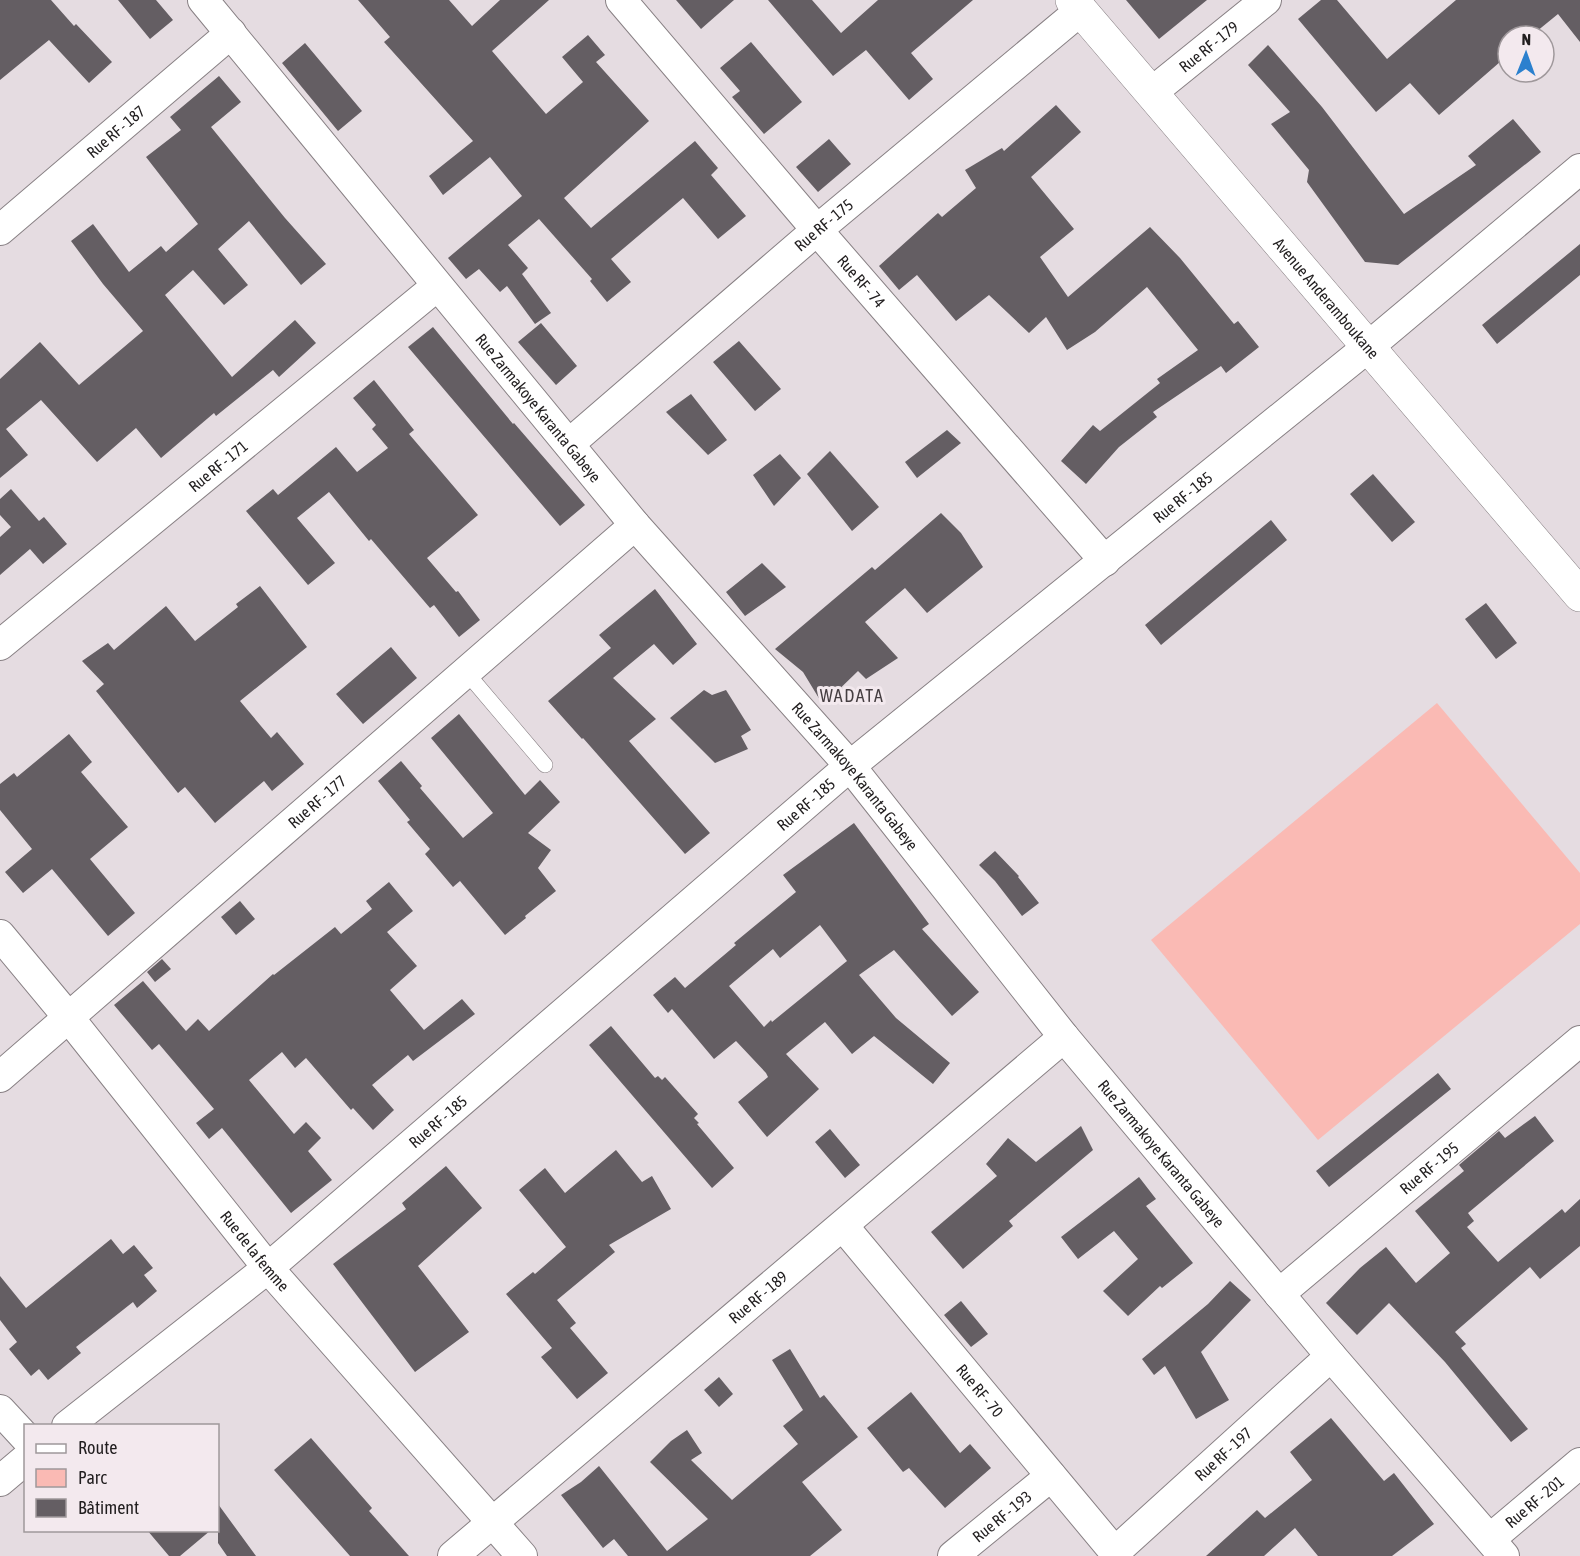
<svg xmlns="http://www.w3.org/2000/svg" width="1580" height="1556" viewBox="0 0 1580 1556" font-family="'Asap Condensed',sans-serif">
  <rect width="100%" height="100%" fill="#e5dce1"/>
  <path fill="#fabab4" d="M1437,703L1580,873V924L1318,1140L1151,940Z"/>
  <path fill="#645e63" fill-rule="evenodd" d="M0,0H51L74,26L76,24L112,62L89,83L49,40L0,80Z
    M118,0H156L173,20L150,39Z
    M358,0H449L472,26L500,0H549L492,51L546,114L583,82L562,57L588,35L605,55L596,62L649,121L564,198L591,228L695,141L718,168L711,175L746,216L718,239L683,198L611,259L631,282L607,302L590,281L592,279L539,219L508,245L528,268L522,274L551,313L535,324L507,286L500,292L479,269L466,279L448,258L522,196L490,157L443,195L429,176L473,141L384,42L390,37Z
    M676,0H734L701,29Z
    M768,0H812L841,33L878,0H973L911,53L933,79L909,100L866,50L833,76Z
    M1126,0H1207L1159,39Z
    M1321,0H1337L1387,59L1456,0H1580V42L1558,14L1531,36H1508V55L1439,115L1410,83L1376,112L1298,19Z
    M751,42L802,102L764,134L732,97L740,91L720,68Z
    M305,43L362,111L338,131L282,63Z
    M1268,45L1322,107L1404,214L1476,165L1468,156L1513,119L1541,152L1398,265L1365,262L1307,182L1309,170L1271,124L1290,112L1248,65Z
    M219,76L241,102L211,127L285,218L326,264L301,285L249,221L218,249L248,285L224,305L193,270L165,295L232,377L295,320L316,343L279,377L273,370L216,416L214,413L161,458L136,428L97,462L41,400L6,429L28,455L0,478V379L40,342L79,385L143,331L103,284L71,241L93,224L129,272L161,246L166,252L198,224L146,157L181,130L170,117Z
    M1056,105L1081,132L1031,177L1074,229L1040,257L1068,297L1150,227L1180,258L1234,324L1238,321L1259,347L1226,373L1221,366L1153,412L1157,417L1119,447L1086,484L1061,461L1093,425L1100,431L1160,383L1157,379L1198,350L1147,287L1095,332L1067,350L1046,317L1029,333L989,295L956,321L917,275L899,290L879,266L938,213L942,217L976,188L965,170L1002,148L1004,151Z
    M829,139L851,164L818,192L796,167Z
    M1580,244V275L1497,344L1482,325Z
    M541,323L577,366L556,385L518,342Z
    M433,327L513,424L514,423L585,505L560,526L408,347Z
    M739,341L781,389L755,411L713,362Z
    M374,380L414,430L409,434L478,515L427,558L456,592L458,591L480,620L459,637L434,605L430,608L371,539L369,541L329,492L297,518L335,563L308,585L246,511L273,489L278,495L336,447L357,472L388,448L372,429L376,425L353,398Z
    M691,394L727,440L708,455L666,412Z
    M947,430L961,443L917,478L905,462Z
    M830,451L879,507L852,531L807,474Z
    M780,454L801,478L774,506L753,475Z
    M1373,474L1415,522L1392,542L1350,494Z
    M11,489L39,521L44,517L67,544L43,564L30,549L0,575V537L11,527L0,515V499Z
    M941,513L961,533L983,567L927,613L905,588L865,622L898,658L866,679L858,671L823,705L803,672L775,649L872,567L875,570Z
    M1271,520L1287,540L1161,645L1145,625Z
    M762,563L786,587L745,616L726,592Z
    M260,586L307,647L240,701L271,738L277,732L304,764L272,791L264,781L215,823L185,787L178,793L96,691L104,684L82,661L108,643L114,650L166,606L195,641L238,607L236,604Z
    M655,589L697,644L673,665L654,644L613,678L656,719L629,741L710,833L685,854L583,738L582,739L548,701L611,648L599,635Z
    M1486,603L1517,643L1496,659L1465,619Z
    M391,647L417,678L363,724L336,694Z
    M704,690L712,695L726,690L751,730L741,736L748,749L715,763L670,718Z
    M459,714L525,795L540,780L560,802L528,833L551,850L538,868L556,891L525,916L526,918L505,935L460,881L453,887L425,854L430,849L407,822L410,820L378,781L401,761L422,786L420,788L463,838L493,813L431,738Z
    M69,734L92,762L81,772L128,827L90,859L135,913L108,936L52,869L23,893L5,872L32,849L0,810V784L14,773L17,777Z
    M854,823L929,924L922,929L979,992L952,1016L894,950L859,975L896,1018L950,1063L933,1084L874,1036L852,1054L825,1022L786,1054L819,1089L767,1137L738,1102L768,1077L766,1073L736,1041L714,1059L672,1009L668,1013L653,995L675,977L685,988L736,945L734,943L796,892L783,875ZM820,925L847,961L772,1022L771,1020L764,1027L729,986L773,949L780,958Z
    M995,851L1019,876L1018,877L1039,903L1022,916L995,881L979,865Z
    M389,882L413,911L387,932L417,966L390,990L424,1030L462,999L475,1014L413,1061L408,1055L372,1085L394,1110L373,1130L353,1108L351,1110L306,1058L295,1068L282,1052L249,1080L294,1134L306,1122L321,1138L308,1151L332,1180L291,1213L222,1128L209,1139L196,1123L214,1109L159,1044L152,1050L114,1005L143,981L186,1031L198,1019L209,1031L273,974L274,975L335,927L341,934L372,909L366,901Z
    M240,901L255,919L236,935L221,917Z
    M162,959L171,969L155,982L147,972Z
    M611,1026L655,1078L658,1076L662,1080L665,1077L698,1114L694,1118L699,1123L697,1124L734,1168L712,1188L589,1045Z
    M1438,1073L1451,1089L1329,1187L1316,1171Z
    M1535,1116L1554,1141L1468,1213L1474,1221L1467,1227L1498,1262L1562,1209L1565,1213L1580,1199V1246L1540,1279L1530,1267L1455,1332L1466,1344L1461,1348L1528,1429L1511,1442L1445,1362L1389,1303L1357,1335L1326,1303L1360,1268L1386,1247L1416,1283L1450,1253L1415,1211L1464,1171L1459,1165L1499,1131L1505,1138Z
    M1081,1126L1093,1150L1009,1221L1013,1226L963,1269L931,1232L997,1176L986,1164L1008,1138L1036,1162Z
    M830,1129L860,1165L845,1178L815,1142Z
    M616,1150L642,1182L652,1176L671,1209L609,1245L615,1252L557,1300L576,1323L570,1328L608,1373L577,1399L541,1357L552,1348L506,1294L533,1272L535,1274L566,1247L519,1190L545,1168L565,1193Z
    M446,1166L482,1208L418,1266L469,1332L415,1372L333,1264L406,1209L402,1203Z
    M1139,1177L1156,1199L1146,1206L1193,1263L1162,1288L1160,1286L1128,1316L1103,1291L1138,1259L1114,1231L1078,1259L1061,1237Z
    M111,1239L123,1254L134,1245L153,1268L144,1275L157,1291L137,1308L133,1302L76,1347L81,1353L48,1380L39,1369L31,1376L9,1349L17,1342L0,1320V1276L26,1308Z
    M1230,1281L1251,1300L1201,1352L1229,1400L1196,1419L1165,1366L1154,1375L1142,1359L1208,1304Z
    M961,1301L988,1334L971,1347L944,1315Z
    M790,1349L820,1398L824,1395L858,1437L802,1482L842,1530L810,1556H628L614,1539L603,1548L561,1495L581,1482L599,1466L667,1551L708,1519L650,1462L671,1441L687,1430L702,1453L691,1460L732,1500L798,1444L783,1426L803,1410L772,1360Z
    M719,1377L733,1394L719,1407L704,1390Z
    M911,1392L960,1453L970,1444L991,1468L945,1508L909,1468L903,1472L867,1428Z
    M1331,1418L1384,1481L1394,1473L1434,1524L1392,1556H1318L1295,1528L1264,1556H1206L1257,1510L1265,1518L1312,1480L1290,1452Z
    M311,1438L372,1508L369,1511L409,1556H350L274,1470Z
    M218,1504L256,1556H227L218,1543Z
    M147,1530H211L180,1556H169Z"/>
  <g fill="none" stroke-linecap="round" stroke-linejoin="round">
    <defs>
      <path id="service" d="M466,672L545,765"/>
      <g id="minor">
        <path id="s1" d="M203,0L635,525L850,766L1064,1037L1331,1356L1504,1556"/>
        <path id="s2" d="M621,0L817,230L1105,561"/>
        <path id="s3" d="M1151,93L1266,0"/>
        <path id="s4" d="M0,230L231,33"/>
        <path id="s5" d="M569,444L817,230L1081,10"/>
        <path id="s6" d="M0,645L437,286"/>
        <path id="s7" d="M0,935L69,1018L268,1268L522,1556"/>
        <path id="s8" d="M0,1077L635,525"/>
        <path id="s9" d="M843,1226L1118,1556"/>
        <path id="s10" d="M1279,1294L1580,1041"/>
        <path d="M0,1410L26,1438"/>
        <path id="s11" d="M67,1426L268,1268L850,766L1368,347L1580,169"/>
        <path d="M0,1481L26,1459"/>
        <path id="s12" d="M1490,1539L1580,1463"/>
        <path id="s13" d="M1115,1552L1331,1356"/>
        <path id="s14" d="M453,1556L1064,1037"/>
        <path id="s15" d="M953,1556L1051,1476"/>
      </g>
      <g id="tertiary">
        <path id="s16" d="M1072,0L1580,595"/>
      </g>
    </defs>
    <use href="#service" stroke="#888084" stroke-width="16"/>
    <use href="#minor" stroke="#888084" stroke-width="32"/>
    <use href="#tertiary" stroke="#888084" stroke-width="34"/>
    <use href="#service" stroke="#fff" stroke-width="15"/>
    <use href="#minor" stroke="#fff" stroke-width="30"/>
    <use href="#tertiary" stroke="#fff" stroke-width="33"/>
  </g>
  <g text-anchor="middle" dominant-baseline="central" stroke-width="6" stroke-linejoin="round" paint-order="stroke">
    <g font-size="16" fill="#211e1f" stroke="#f3e9ee">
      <text stroke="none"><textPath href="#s3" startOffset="74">Rue RF - 179</textPath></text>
      <text stroke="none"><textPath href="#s4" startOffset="152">Rue RF - 187</textPath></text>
      <text stroke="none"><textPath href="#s5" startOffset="336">Rue RF - 175</textPath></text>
      <text stroke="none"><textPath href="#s2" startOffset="370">Rue RF - 74</textPath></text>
      <text stroke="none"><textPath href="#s16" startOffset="392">Avenue Anderamboukane</textPath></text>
      <text stroke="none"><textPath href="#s1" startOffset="528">Rue Zarmakoye Karanta Gabeye</textPath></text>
      <text stroke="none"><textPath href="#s6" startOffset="282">Rue RF - 171</textPath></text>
      <text stroke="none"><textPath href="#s11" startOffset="1452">Rue RF - 185</textPath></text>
      <text stroke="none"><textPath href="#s1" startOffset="1014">Rue Zarmakoye Karanta Gabeye</textPath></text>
      <text stroke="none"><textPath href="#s8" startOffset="420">Rue RF - 177</textPath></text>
      <text stroke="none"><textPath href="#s11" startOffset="966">Rue RF - 185</textPath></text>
      <text stroke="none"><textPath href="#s11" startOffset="480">Rue RF - 185</textPath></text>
      <text stroke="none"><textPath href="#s1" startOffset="1500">Rue Zarmakoye Karanta Gabeye</textPath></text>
      <text stroke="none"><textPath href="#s10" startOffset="196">Rue RF - 195</textPath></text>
      <text stroke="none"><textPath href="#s7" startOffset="406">Rue de la femme</textPath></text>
      <text stroke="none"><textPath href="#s14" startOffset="400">Rue RF - 189</textPath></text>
      <text stroke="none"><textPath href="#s9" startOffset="214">Rue RF - 70</textPath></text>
      <text stroke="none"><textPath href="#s13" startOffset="146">Rue RF - 197</textPath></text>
      <text stroke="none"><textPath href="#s12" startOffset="58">Rue RF - 201</textPath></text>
      <text stroke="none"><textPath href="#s15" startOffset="63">Rue RF - 193</textPath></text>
    </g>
    <g font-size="18" letter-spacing="1.5" fill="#453e41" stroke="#f3e9ee">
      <text x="852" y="695">WADATA</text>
    </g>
  </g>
  <rect x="24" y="1424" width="195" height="108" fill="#f3e9ee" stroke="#9f989b" stroke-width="1.5"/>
  <rect x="36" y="1444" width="30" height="9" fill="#ffffff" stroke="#9f989b" stroke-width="1.5"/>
  <text x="78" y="1454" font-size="18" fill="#211e1f">Route</text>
  <rect x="36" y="1469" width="30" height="18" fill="#fabab4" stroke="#9f989b" stroke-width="1.5"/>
  <text x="78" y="1484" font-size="18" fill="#211e1f">Parc</text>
  <rect x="36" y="1499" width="30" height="18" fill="#645e63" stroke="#9f989b" stroke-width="1.5"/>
  <text x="78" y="1514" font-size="18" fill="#211e1f">Bâtiment</text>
  <g transform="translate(1526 54) rotate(1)"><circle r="28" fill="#f3e9ee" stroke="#9f989b" stroke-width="1.5"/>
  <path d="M0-4.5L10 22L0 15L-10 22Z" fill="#2b80ce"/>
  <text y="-9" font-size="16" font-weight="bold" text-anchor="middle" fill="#211e1f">N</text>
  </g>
</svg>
